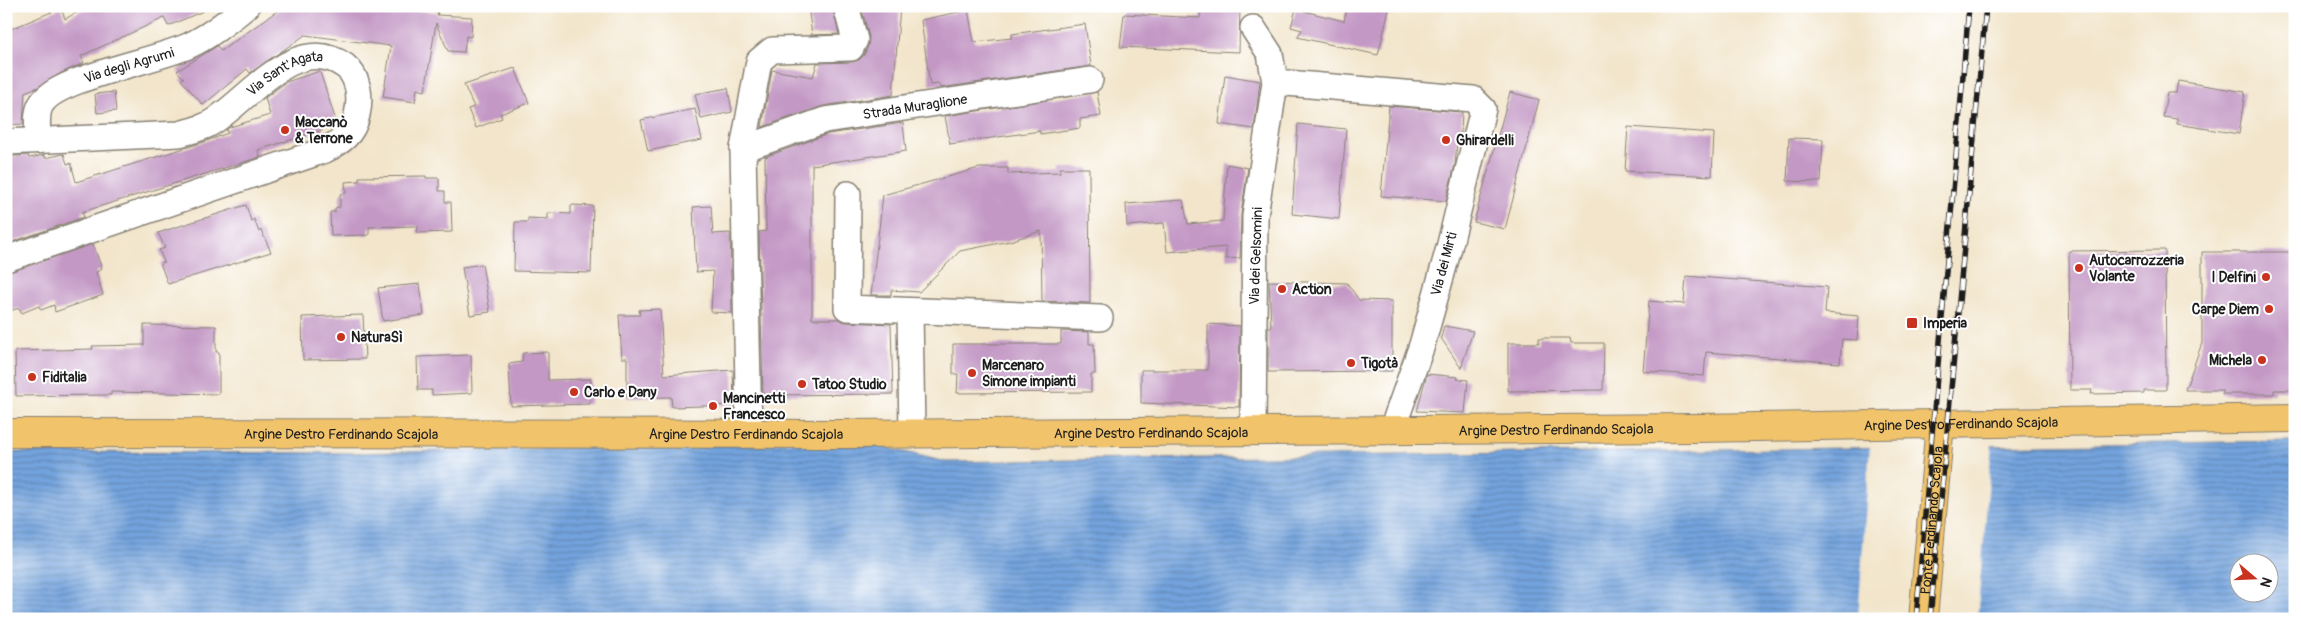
<svg xmlns="http://www.w3.org/2000/svg" width="2301" height="625" viewBox="0 0 2301 625" font-family="Pangolin,sans-serif">
  <defs>
    <pattern id="water-rules" width="6" height="5" patternUnits="userSpaceOnUse" patternTransform="scale(1.25)"><rect width="6" height="5" fill="#73a3dd"/><path d="M0 2.5h6" fill="none" stroke="#5e84b2"/></pattern>
  </defs>
  <rect width="100%" height="100%" fill="#fff"/>
  <filter id="ink" filterUnits="userSpaceOnUse"><feTurbulence type="fractalNoise" baseFrequency=".02" numOctaves="2"/><feDisplacementMap in="SourceGraphic" scale="10" xChannelSelector="R" yChannelSelector="G"/><feConvolveMatrix kernelMatrix="1 2 1 2 8 2 1 2 1" color-interpolation-filters="sRGB"/></filter>
  <filter id="wash" filterUnits="userSpaceOnUse"><feTurbulence type="fractalNoise" baseFrequency=".0096" numOctaves="4" result="noise"/><feDisplacementMap in="SourceGraphic" scale="20" xChannelSelector="R" yChannelSelector="G"/><feGaussianBlur stdDeviation="1.12" result="paint"/><feColorMatrix in="noise" values="0 0 0 0 0 0 0 0 0 0 0 0 0 0 0 0 0 1.4 0 .05"/><feComposite in="paint" operator="in"/></filter>
  <g filter="url(#wash)">
    <rect width="100%" height="100%" fill="#f2e5cb"/>
    <path fill="url(#water-rules)" stroke="#48607c" fill-rule="evenodd" d="M860,441L946,462L2295,441V619H6V452L355,453ZM2238,562H2268V592H2238Z"/>
    <path fill="#f2e5cb" d="M1992,443L1977,619H1858L1870,445Z"/>
    <g id="blocks">
      <path fill="#c398c5" d="M89,6H215L168,26L164,18L81,56L84,63L61,73L38,87L25,92L23,124L6,125V31L61,8L65,19Z
        M284,6H387L400,8L399,10L438,12L437,15L472,17L471,37L466,36L464,52L448,51L436,23L425,91L417,89L415,102L383,97L391,46L305,35L250,73L247,69L203,105L181,80L184,78L177,71L217,46L221,51Z
        M808,6H832L839,34L812,35Z
        M861,6H900L893,95L823,106L762,127L772,70L813,77L817,63L852,62L859,60L864,55L868,46L869,37Z
        M1201,6H1240L1239,52L1120,47L1124,14L1200,18Z
        M1347,6H1390L1378,55L1297,37L1302,30L1291,27L1296,9L1344,21Z
        M968,10L974,42L1012,38V34L1085,24L1091,66L940,88L939,84L930,85L921,20Z
        M515,68L529,103L500,114L502,118L476,128L468,109L474,107L464,85Z
        M317,72H320L336,121L322,125L323,130L258,150L260,157L82,212L84,217L6,244V159L15,156L28,155L29,158L45,155V158L64,154L67,164L71,163L76,182L204,142L228,133L226,130L230,127L270,115L265,98L286,82Z
        M1225,75L1260,81L1254,129L1219,124Z
        M2178,81L2245,92L2239,134L2177,124V119L2163,117L2167,93H2176Z
        M728,88L732,112L701,119L695,94Z
        M114,92L116,111L97,113L95,94Z
        M1097,92L1101,116L1080,119V128L1040,134V131L950,144L945,116Z
        M1510,92L1539,100L1505,229L1474,222Z
        M1389,106L1462,112L1461,133H1458L1455,164L1446,201L1381,196Z
        M695,109L702,140L648,151L641,120Z
        M903,123L906,151L812,165V319H838L846,322L891,324L893,394L763,395L759,232L766,231L765,157L828,134Z
        M1298,124L1346,129L1339,219L1292,214Z
        M1628,127L1714,133L1712,176L1625,171Z
        M1789,138L1823,139L1821,182L1787,181Z
        M1227,164L1248,168L1241,214L1240,258L1226,259V247L1167,252L1164,223L1127,226L1126,204L1183,200L1188,224L1223,221Z
        M979,168H1008V174L1060,172V168H1089L1090,303L1042,301L1041,231L1010,241L960,251L919,292L891,290V295H871L883,195Z
        M426,176V178H439V191H445V202H451L452,232L417,233L418,226L369,227V235L331,236L330,212H335V208L340,207V194L346,193L345,182L359,181V177Z
        M246,205L251,221L254,219L259,232L261,230L271,252L168,284L160,263L164,262L159,250L165,248L158,233Z
        M571,205L593,206L591,273L514,271L515,222H528V218L548,219V213L571,214Z
        M711,206L713,234L730,233L732,313L711,312L713,271L696,272L693,207Z
        M93,244L102,269L96,272L103,295L55,312L54,305L41,310L39,306L22,313L19,308L6,312V273Z
        M2165,250L2166,390H2144V393L2091,394L2092,390H2070L2069,251Z
        M2202,252H2295V390H2274V394H2222V390H2185L2202,343Z
        M482,264L490,312L470,315L462,267Z
        M1686,276L1827,287L1825,313L1859,316L1857,340L1842,339L1840,363L1706,352L1704,376L1643,371L1649,301L1684,304Z
        M1269,281L1347,283L1359,300L1392,301V371L1268,372V327H1271Z
        M420,284L424,315L383,321L378,288Z
        M660,309L664,375L733,370L734,405L672,407L671,397L627,398V358H622L619,315H640L639,310Z
        M363,315L365,359L303,360L302,317Z
        M1208,324L1240,326L1239,407L1141,403V370H1208Z
        M144,325L216,326V352H219V394L111,392V395L16,396L15,351L93,349L92,346L144,345Z
        M1444,326L1473,331L1461,368L1441,338Z
        M1061,331L1089,332V344H1094L1095,374H1091V392L957,393L958,374H953V344H1061Z
        M1539,338H1570L1571,343H1604L1603,390L1508,391V343H1539Z
        M548,352V380L591,379L590,404L511,406L509,364L522,362L523,353Z
        M471,355L472,393L432,395V390H418L417,357Z
        M1427,374L1458,377L1457,379L1468,380L1465,413L1417,411Z"/>
    </g>
  </g>
  <g filter="url(#ink)">
    <use href="#blocks" fill-opacity="0" stroke="#878074" stroke-width="1"/>
    <g fill="none" stroke-linecap="round" stroke-linejoin="round">
      <defs>
        <g id="minor">
          <path d="M1253,28L1270,54L1275,82L1255,216L1253,431"/>
          <path d="M1275,82L1473,99L1483,109L1449,248L1422,345L1392,430"/>
          <path id="s1" d="M38,140C38,129 35,112 42,103C59,77 157,61 190,45C211,35 229,20 247,6"/>
          <path id="s2" d="M6,142L179,134C190,131 201,129 211,123C249,100 296,31 345,66C359,77 361,98 357,115C353,134 341,142 325,150L6,259"/>
          <path id="s3" d="M743,149L825,120L1090,80"/>
          <path d="M848,194L847,308L1100,318"/>
          <path d="M910,311L912,432"/>
          <path d="M749,433L743,149L759,61L772,50L851,48L855,40L846,6"/>
        </g>
        <g id="major">
          <path id="s4" d="M6,433C570,435 1133,435 1697,428C1896,426 2095,420 2295,418"/>
          <path id="s5" d="M1923,619L1940,423"/>
        </g>
      </defs>
      <use href="#minor" stroke="#878074" stroke-width="28"/>
      <use href="#major" stroke="#878074" stroke-width="30"/>
      <use href="#minor" stroke="#fff" stroke-width="25"/>
      <use href="#major" stroke="#f1c36a" stroke-width="28"/>
      <defs>
        <path id="rail" d="M1916,619L1969,6
          M1930,619L1986,6"/>
      </defs>
      <use href="#rail" stroke="#1c1c1c" stroke-width="5.5"/>
      <use href="#rail" stroke="#fff" stroke-width="4" stroke-dasharray="11" stroke-linecap="butt"/>
    </g>
  </g>
  <g fill="#c8321e" stroke="#fff" stroke-width="2">
    <circle cx="285" cy="130" r="5"/>
    <circle cx="1446" cy="140" r="5"/>
    <circle cx="2079" cy="268" r="5"/>
    <circle cx="2266" cy="277" r="5"/>
    <circle cx="1282" cy="289" r="5"/>
    <circle cx="2269" cy="309" r="5"/>
    <rect x="1906" y="317" width="12" height="12" rx="2.5"/>
    <circle cx="341" cy="337" r="5"/>
    <circle cx="2262" cy="360" r="5"/>
    <circle cx="1351" cy="363" r="5"/>
    <circle cx="972" cy="373" r="5"/>
    <circle cx="32" cy="377" r="5"/>
    <circle cx="802" cy="384" r="5"/>
    <circle cx="574" cy="392" r="5"/>
    <circle cx="713" cy="406" r="5"/>
  </g>
  <g text-anchor="middle" dominant-baseline="central" stroke-width="4" stroke-linejoin="round" paint-order="stroke">
    <g font-size="14" fill="#1c1c1c" stroke="#fff">
      <text stroke="none"><textPath href="#s1" startOffset="134">Via degli Agrumi</textPath></text>
      <text stroke="none"><textPath href="#s2" startOffset="298">Via Sant'Agata</textPath></text>
      <text stroke="none"><textPath href="#s3" startOffset="178">Strada Muraglione</textPath></text>
      <text transform="translate(1256 256) rotate(-88)">Via dei Gelsomini</text>
      <text transform="translate(1444 264) rotate(-75)">Via dei Mirti</text>
      <text stroke="none"><textPath href="#s4" startOffset="1955">Argine Destro Ferdinando Scajola</textPath></text>
      <text stroke="none"><textPath href="#s4" startOffset="1550">Argine Destro Ferdinando Scajola</textPath></text>
      <text stroke="none"><textPath href="#s4" startOffset="1145">Argine Destro Ferdinando Scajola</textPath></text>
      <text stroke="none"><textPath href="#s4" startOffset="740">Argine Destro Ferdinando Scajola</textPath></text>
      <text stroke="none"><textPath href="#s4" startOffset="335">Argine Destro Ferdinando Scajola</textPath></text>
      <text stroke="none"><textPath href="#s5" startOffset="99">Ponte Ferdinando Scajola</textPath></text>
    </g>
    <g font-size="14" font-weight="bold" fill="#1c1c1c" stroke="#fff" text-anchor="start">
      <text x="295" y="122">Maccanò<tspan x="295" dy="16">&amp; Terrone</tspan></text>
      <text x="1456" y="140">Ghirardelli</text>
      <text x="2089" y="260">Autocarrozzeria<tspan x="2089" dy="16">Volante</tspan></text>
      <text x="2256" y="277" text-anchor="end">I Delfini</text>
      <text x="1292" y="289">Action</text>
      <text x="2259" y="309" text-anchor="end">Carpe Diem</text>
      <text x="1923" y="323">Imperia</text>
      <text x="351" y="337">NaturaSì</text>
      <text x="2252" y="360" text-anchor="end">Michela</text>
      <text x="1361" y="363">Tigotà</text>
      <text x="982" y="365">Marcenaro<tspan x="982" dy="16">Simone impianti</tspan></text>
      <text x="42" y="377">Fiditalia</text>
      <text x="812" y="384">Tatoo Studio</text>
      <text x="584" y="392">Carlo e Dany</text>
      <text x="723" y="398">Mancinetti<tspan x="723" dy="16">Francesco</tspan></text>
    </g>
  </g>
  <rect width="2301" height="625" fill="none" stroke="#fff" stroke-width="25"/>
  <g transform="translate(2254 578) rotate(109)"><circle r="24" fill="#ffffff" stroke="#a4a4a4"/>
  <path d="M0-4L9 19L0 12L-9 19Z" fill="#c8321e"/>
  <text y="-8" font-size="14" font-weight="bold" text-anchor="middle" fill="#1c1c1c">N</text>
  </g>
</svg>
